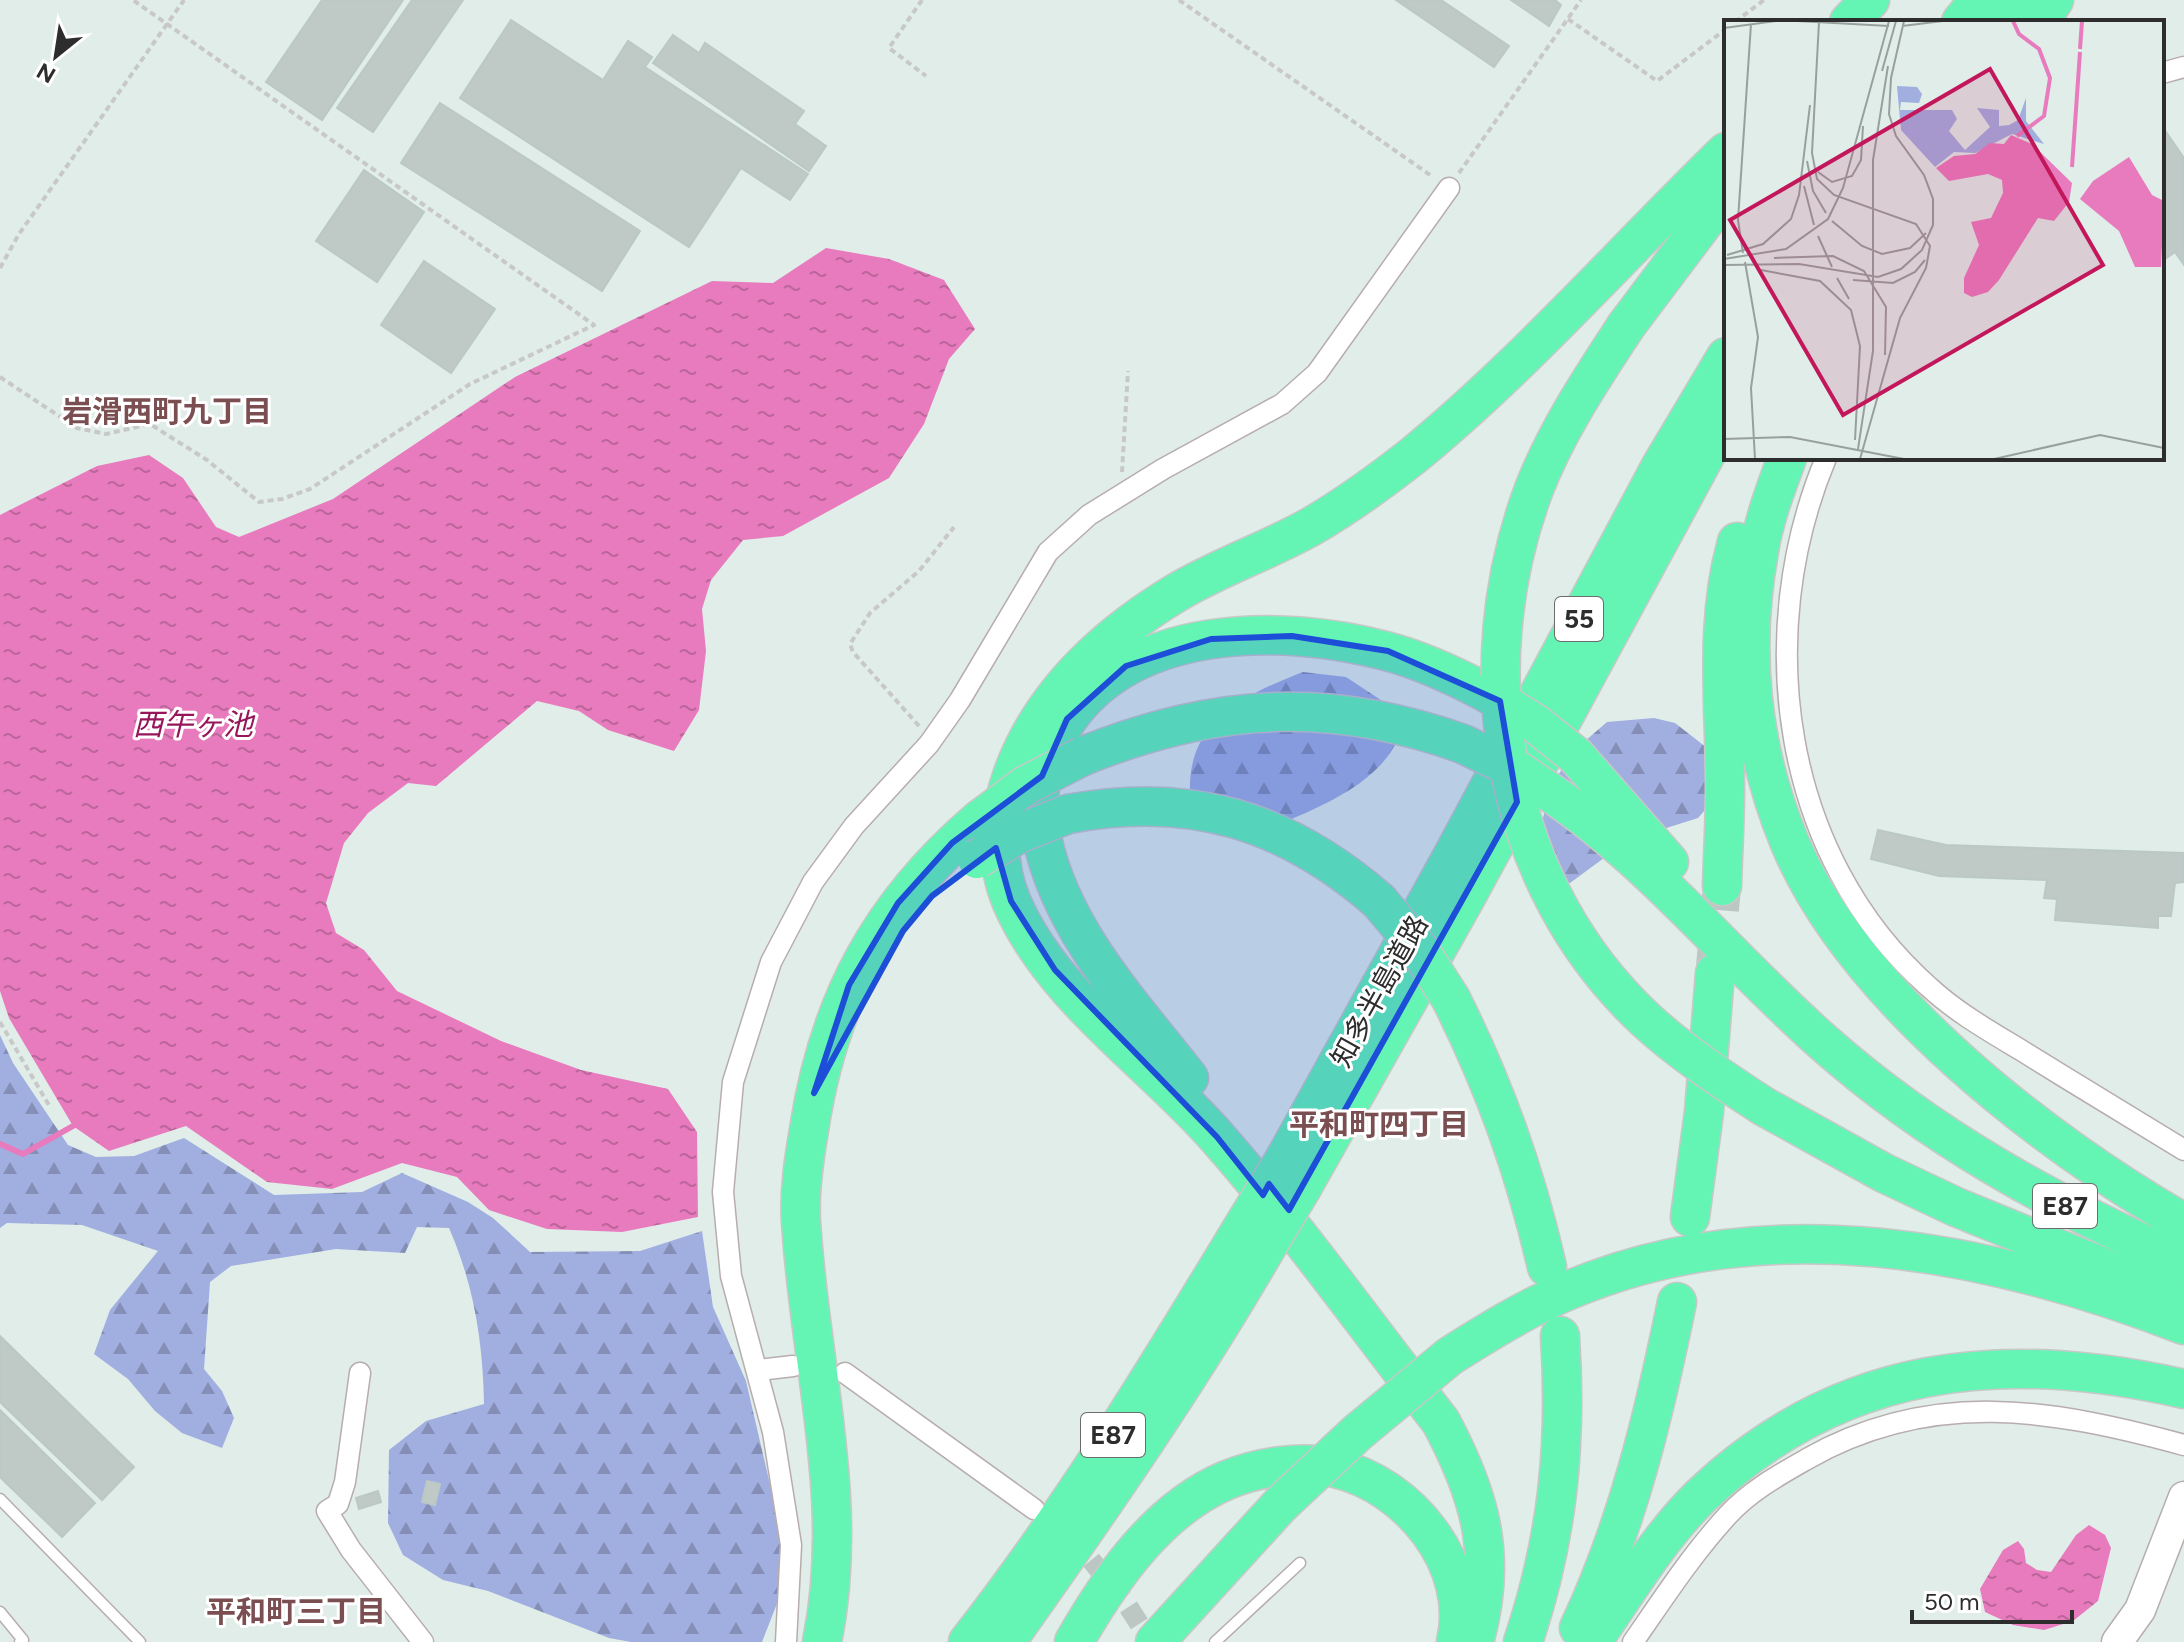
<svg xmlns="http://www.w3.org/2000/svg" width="2184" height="1642" viewBox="0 0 2184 1642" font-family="Figtree,'Noto Sans JP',sans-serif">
  <defs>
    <pattern id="forest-firs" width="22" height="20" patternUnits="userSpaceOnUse" patternTransform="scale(2)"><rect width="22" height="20" fill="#a1aee0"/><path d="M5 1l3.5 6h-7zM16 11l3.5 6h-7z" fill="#848eb6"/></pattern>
    <pattern id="water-ripples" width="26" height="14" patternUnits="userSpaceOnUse" patternTransform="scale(2)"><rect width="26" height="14" fill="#e87bbd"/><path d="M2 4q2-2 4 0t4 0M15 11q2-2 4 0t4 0" fill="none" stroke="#bc659a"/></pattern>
  </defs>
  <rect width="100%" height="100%" fill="#e0ede9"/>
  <path fill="url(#forest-firs)" d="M1303,672L1346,677L1399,712C1399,721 1400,735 1396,743C1375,785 1318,808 1277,825L1190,793C1187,721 1244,695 1303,672Z
    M1654,718L1675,723L1720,758L1719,794L1698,818L1660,830L1608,855L1570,883L1543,876L1542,821L1552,787L1570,754L1607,722Z
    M0,1035L13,1063L68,1145L96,1157L134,1156L184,1138L274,1195L362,1192L402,1173L468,1202L493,1218L530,1252L640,1251L702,1231L713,1307L746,1381L778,1519L785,1583L762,1642H631L609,1638L488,1591L443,1580L403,1555L388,1523L389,1450L426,1421L484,1404C483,1342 474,1285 449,1228L417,1227L405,1253L336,1249L231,1266L210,1282L204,1369L222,1391L234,1418L222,1448L182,1433L155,1411L128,1379L94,1354L110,1310L158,1251L82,1225L7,1223L0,1228Z"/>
  <path fill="url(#water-ripples)" d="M826,248L889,259L944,280L975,329L949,359L924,424L889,478L783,536L743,540L711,580L702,609L706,651L699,710L674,751L608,730L579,711L537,701L436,786L408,783L368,813L344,843L326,903L336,933L364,950L397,991L501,1041L581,1070L668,1089L697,1132L698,1217L622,1232L547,1229L489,1210L457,1177L402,1163L332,1189L267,1182L186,1126L109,1151L73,1126L9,1018L0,991V515L97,466L149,455L183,478L216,527L239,537L333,499L515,377L712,281L773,283Z
    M2089,1525L2105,1535L2111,1548L2098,1601L2073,1621L2044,1630L2013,1625L1985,1612L1980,1589L2003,1550L2018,1541L2024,1549L2026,1563L2037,1570L2051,1572L2076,1535Z"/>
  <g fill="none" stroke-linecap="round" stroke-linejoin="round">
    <path stroke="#e87bbd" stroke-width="6" d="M0,1144L23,1154L73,1126"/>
  </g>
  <path fill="#bfc9c6" stroke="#bac9c5" stroke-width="2" d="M322,0H403L322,120L266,82Z
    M412,0H463L373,132L337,108Z
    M1396,0H1441L1509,46L1494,67Z
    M1511,0H1555L1561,5L1549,26Z
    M511,20L603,80L628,41L652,57L645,67L808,174L790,200L741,168L689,247L460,98Z
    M673,35L699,53L705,43L804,111L795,124L826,146L809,171L653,63Z
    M440,103L640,231L602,291L401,163Z
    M2162,126L2184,158V265L2175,252L2162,261Z
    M364,170L424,212L377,282L316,241Z
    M424,261L495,309L451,373L381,325Z
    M1878,830L1946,845L2184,853V882L2175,883L2171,916H2158V928L2055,920L2057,899L2044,898L2047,880L1939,876L1871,859Z
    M0,1336L134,1467L102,1500L0,1402Z
    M0,1410L95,1503L62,1537L0,1477Z
    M427,1481L440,1484L435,1505L422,1502Z
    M378,1491L381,1502L359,1509L356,1498Z"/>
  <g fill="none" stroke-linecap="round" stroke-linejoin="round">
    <path stroke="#bcc7c3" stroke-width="20" stroke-dasharray="20 10" stroke-linecap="butt" d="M1072,1537L1124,1600L1151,1642"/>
    <path stroke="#bcc7c3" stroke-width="38" stroke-dasharray="38 19" stroke-linecap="butt" d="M1715,967L1722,886"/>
    <defs>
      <path id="lane" d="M0,1499L140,1642
        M0,1612L23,1640L20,1642
        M1215,1642L1300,1563"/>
      <path id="street" d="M2162,73L2184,67
        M1826,458C1752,635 1781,856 1929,987C1957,1013 1991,1032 2024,1052C2077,1085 2130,1117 2184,1150
        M759,1370L793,1366
        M360,1373L345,1482L338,1504L327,1511L351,1550L423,1642
        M845,1373L1034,1509
        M786,1642L791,1545L773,1432L731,1276L723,1192L733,1082L771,962L813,882L854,826L929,744L960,700L1048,552L1089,515L1163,469L1282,404L1317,373L1449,188
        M1633,1642C1663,1599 1692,1554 1728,1515C1750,1491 1779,1475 1807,1459C1932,1388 2052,1409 2184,1445"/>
      <path id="secondary" d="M2117,1642L2140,1610L2184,1497"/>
      <path id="highway" d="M1849,22L1870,0
        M1961,22L1979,0
        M2001,22L2019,0
        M2039,22L2054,0
        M1626,326L1726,193
        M1787,458C1776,488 1764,519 1759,551C1741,650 1751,748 1789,841C1853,996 2043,1142 2184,1223
        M1083,756C1214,703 1329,696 1463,744
        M1576,756L1669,862
        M1551,793C1654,863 1730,960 1823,1042C1930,1137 2054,1205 2184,1262
        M1068,814C1190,791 1286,820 1379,901
        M1722,886C1723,853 1725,820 1725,787C1725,705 1714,623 1737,542
        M1451,999C1495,1087 1525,1171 1547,1267
        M1189,1078C1132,1005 1062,932 1042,838C1034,800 1041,762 1062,728C1126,623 1280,623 1386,651C1421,660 1455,676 1487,693
        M1763,1106L1884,1173L1956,1207L2171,1295
        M1283,1162L1452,857L1661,466L1726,357
        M1303,1186L1465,899L1726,417
        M1690,1217L1704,1112L1715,973
        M1450,1356C1488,1332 1527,1308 1567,1291C1768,1205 1989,1250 2184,1325
        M1579,1628C1628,1524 1654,1415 1677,1302
        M822,1642C851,1501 809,1362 801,1221C799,1191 804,1159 809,1130C828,1002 880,905 979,820
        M968,1642C1072,1509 1160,1364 1247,1220
        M1006,1642C1098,1512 1189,1382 1269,1243
        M1074,1642C1110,1579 1158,1509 1227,1480C1259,1467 1301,1460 1335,1468C1409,1485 1474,1565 1456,1642
        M1155,1642L1281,1504
        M1474,1642C1498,1558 1481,1497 1441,1422C1367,1327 1296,1227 1216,1136C1150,1061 1053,997 1012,903C994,861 998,815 1013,773C1042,694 1105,636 1176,593C1219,567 1268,551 1312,526C1348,505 1381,481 1414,455C1526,363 1622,253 1726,152
        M1523,1642C1558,1538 1567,1444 1560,1336
        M1592,1642C1626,1593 1658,1538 1701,1496C1840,1363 2004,1348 2184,1389"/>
    </defs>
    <use href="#lane" stroke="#b8adad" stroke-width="13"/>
    <use href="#street" stroke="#b8adad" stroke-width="23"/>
    <use href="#secondary" stroke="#b8adad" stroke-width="33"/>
    <use href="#highway" stroke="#c8c8c8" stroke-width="41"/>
    <path stroke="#c8c8c8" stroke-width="4" stroke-dasharray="6 4" stroke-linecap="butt" d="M922,0L889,48L926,76
      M1179,0L1433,177
      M1568,19L1657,81L1726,29
      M1735,22L1764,0
      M1459,173L1581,0
      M0,268L19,234L184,0
      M0,377L77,428L106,434L150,424L207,460L259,502L282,499L310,489L470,384L594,325L133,0
      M1122,472L1128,371
      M919,726L853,652L850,644L870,613L919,571L954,527
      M0,1022L50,1107"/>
    <use href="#lane" stroke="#fff" stroke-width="10"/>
    <use href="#street" stroke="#fff" stroke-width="20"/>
    <use href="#secondary" stroke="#fff" stroke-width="30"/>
    <use href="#highway" stroke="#64f5b5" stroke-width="38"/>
    <defs>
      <path id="highway-bridge" d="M1626,326C1592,378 1557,430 1534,489C1466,670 1501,885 1646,1020C1682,1053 1722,1079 1763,1106
        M1487,693L1536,724L1576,756
        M1463,744L1517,770L1551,793
        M979,820L1026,785L1083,756
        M977,859L1020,833L1068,814
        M1379,901L1419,949L1451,999
        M1247,1220L1283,1162
        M1269,1243L1303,1186
        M1281,1504L1358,1432L1450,1356"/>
    </defs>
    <use href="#highway-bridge" stroke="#c8c8c8" stroke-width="41" stroke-linecap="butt"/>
    <use href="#highway-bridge" stroke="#64f5b5" stroke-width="38"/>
  </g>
  <path fill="#1d4ed8" fill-opacity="0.2" stroke="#1d4ed8" stroke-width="6" stroke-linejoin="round" d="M1292,636L1388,651L1500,701L1517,802L1289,1210L1269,1184L1263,1195L1217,1137L1055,970L1011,901L996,848L932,896L903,931L814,1093L849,985L898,903L952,843L1042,776L1067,719L1126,666L1211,639Z"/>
  <g text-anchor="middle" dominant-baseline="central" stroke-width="6" stroke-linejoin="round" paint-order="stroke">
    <g fill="#fff" stroke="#6c6c6c" stroke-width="2">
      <rect x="1555" y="597" width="48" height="44" rx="6"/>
      <rect x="2033" y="1184" width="64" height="44" rx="6"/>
      <rect x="1081" y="1413" width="64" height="44" rx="6"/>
    </g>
    <g font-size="26" font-weight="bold" fill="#2d2d2d">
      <text x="1579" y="619">55</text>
      <text x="2065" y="1206">E87</text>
      <text x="1113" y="1435">E87</text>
    </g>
    <g font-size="28" fill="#2d2d2d" stroke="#fff">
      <text transform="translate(1379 991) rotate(-61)">知多半島道路</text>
    </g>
    <g font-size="30" font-weight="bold" fill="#7b4f52" stroke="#fff">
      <text x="167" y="411">岩滑西町九丁目</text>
      <text x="1379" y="1124">平和町四丁目</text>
      <text x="296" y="1611">平和町三丁目</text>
    </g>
    <g font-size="30" font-style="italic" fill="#97165b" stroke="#fff">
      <text x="193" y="724">西午ヶ池</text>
    </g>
  </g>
  <g transform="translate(1724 20)">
    <rect width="440" height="440" fill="#e0ede9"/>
    <path d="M173,66L193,67L198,74L195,83L177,82L176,90H228L233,99L225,111L241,130L266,107L253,88L275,90V106L285,105L294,100L302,78V101L320,124L288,114L251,133L230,132L211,147L177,110Z" fill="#a1aee0"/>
    <path d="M287,115L308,124L348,163L345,182L330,201L314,198L275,260L264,272L248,277L240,273V258L255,225L247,202L267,198L279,173L278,160L264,154L225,161L212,148L230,136L251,134L266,123L280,124ZM405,137L428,175L440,181L437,247H411L395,211L356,179L369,161Z" fill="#e87bbd"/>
    <path fill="none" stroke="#e87bbd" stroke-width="4" d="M289,1L295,14L315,29L326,58L320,96L293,116M356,29L358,1M348,147L356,32"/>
    <path fill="none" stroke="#98a09e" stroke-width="2" d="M73,1L165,6M95,2L88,133L93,159L110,175L192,204L206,226L202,248L176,298L136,439M178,6L219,1M0,8L52,1M158,51L172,1M83,141L89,171L102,193M94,152L108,162L128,156L137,140L139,106M80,166L90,205M108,201L138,226L158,234L186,228L202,213M94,216L108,247M19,233L14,200L27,4M3,235L39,224L67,199L75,175L86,85M50,238L109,236L140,251L162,287L161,335M0,239L62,229L104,199L119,168L165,1M21,242L34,317L27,368L31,439M0,245L75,244L154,257L177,249L198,230L209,205V179L200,155L172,116L165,94L167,58L180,1M37,250L96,261L127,290L136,326L131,420M113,258L125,279M129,260L169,263L191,252L201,240M0,419L66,417L180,439M134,429L149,331V140L164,46M270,439L376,415L440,428"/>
    <path fill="#c2185b" fill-opacity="0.15" stroke="#c2185b" stroke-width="4" d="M266,49L379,245L119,395L6,200Z"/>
    <rect width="440" height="440" fill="none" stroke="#2d2d2d" stroke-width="4"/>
  </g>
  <g transform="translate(56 56) rotate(210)" stroke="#ffffff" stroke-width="6" paint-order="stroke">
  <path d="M0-6L14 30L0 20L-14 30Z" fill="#2d2d2d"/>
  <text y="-12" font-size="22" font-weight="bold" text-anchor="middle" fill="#2d2d2d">N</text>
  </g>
  <path d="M1912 1610v12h160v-12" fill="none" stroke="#2d2d2d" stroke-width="4"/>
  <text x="1924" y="1610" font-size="24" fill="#2d2d2d" stroke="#ffffff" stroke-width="6" paint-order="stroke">50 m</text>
</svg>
